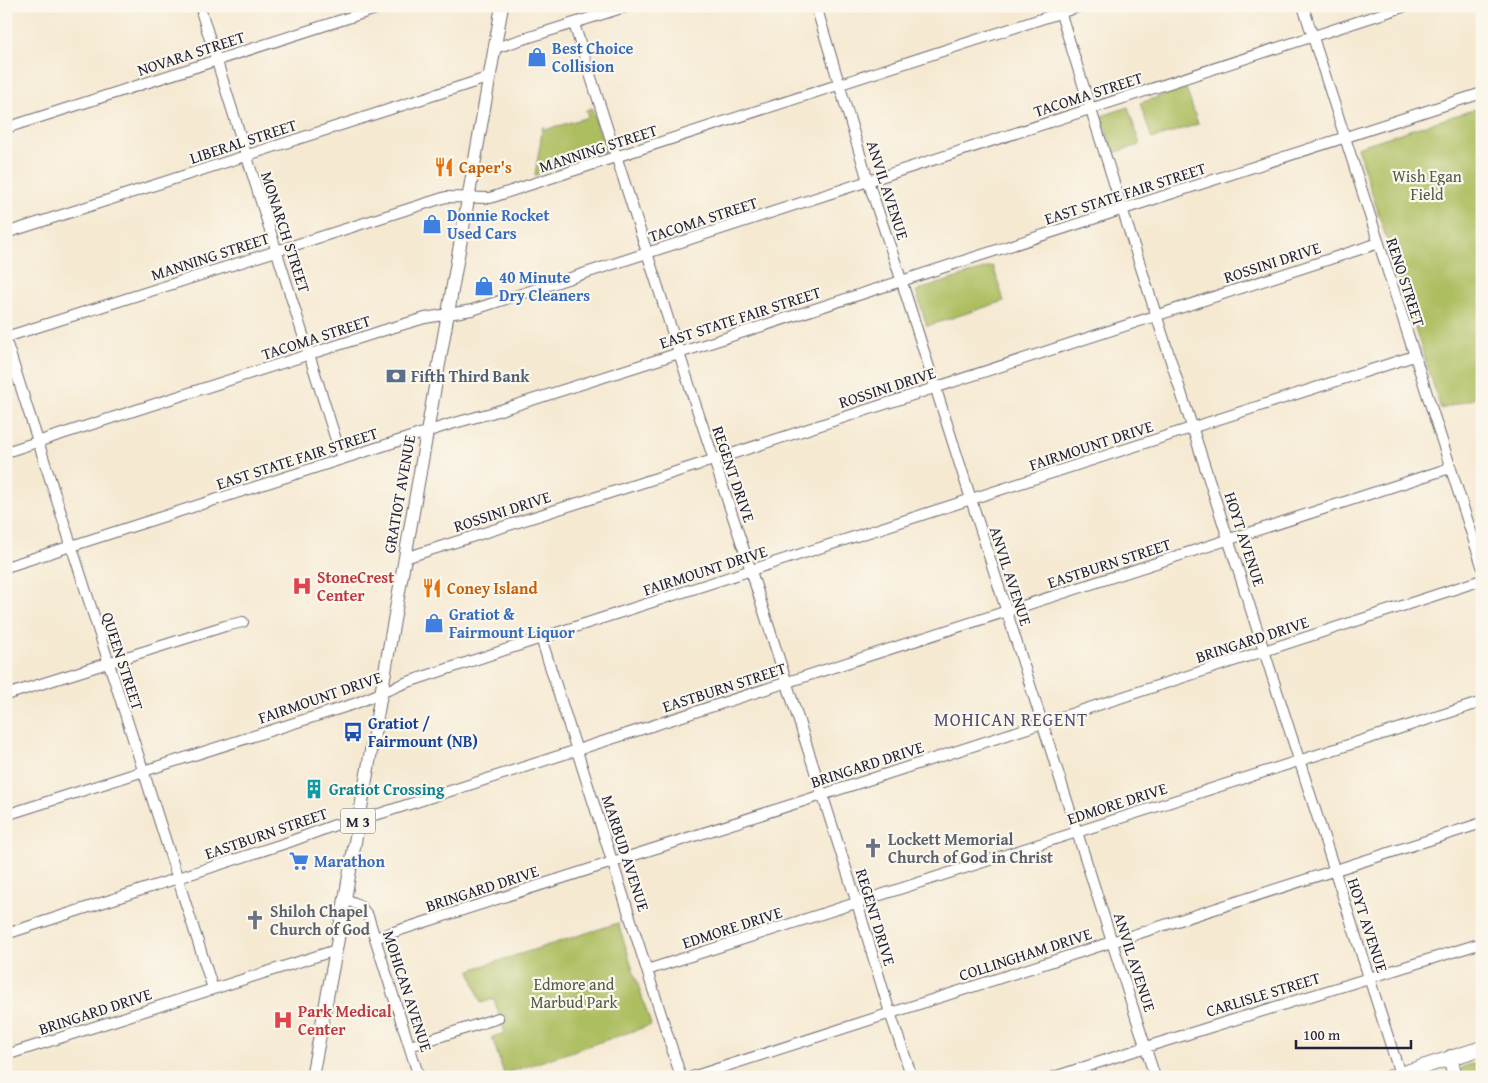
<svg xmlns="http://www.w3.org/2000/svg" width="1488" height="1083" viewBox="0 0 1488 1083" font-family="'Gentium Book Plus',serif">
  <rect width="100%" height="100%" fill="#fbf7ec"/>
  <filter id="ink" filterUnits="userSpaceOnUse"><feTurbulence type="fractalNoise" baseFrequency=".02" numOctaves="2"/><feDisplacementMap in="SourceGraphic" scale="10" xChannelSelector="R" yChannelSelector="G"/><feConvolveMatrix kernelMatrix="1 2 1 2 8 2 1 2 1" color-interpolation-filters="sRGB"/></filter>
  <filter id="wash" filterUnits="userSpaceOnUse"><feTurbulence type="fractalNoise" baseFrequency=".0096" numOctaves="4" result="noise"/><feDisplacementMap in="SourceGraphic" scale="20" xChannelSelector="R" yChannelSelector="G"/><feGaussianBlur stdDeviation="1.12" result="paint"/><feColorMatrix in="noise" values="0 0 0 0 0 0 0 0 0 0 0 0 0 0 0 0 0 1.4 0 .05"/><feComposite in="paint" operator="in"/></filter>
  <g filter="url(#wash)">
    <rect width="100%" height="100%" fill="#f5e9d2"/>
    <path fill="#adbe61" stroke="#68704e" d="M1186,88L1198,124L1152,139L1140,103Z
      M1128,107L1140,145L1113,153L1102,116Z
      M1482,107V396L1441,409L1357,147Z
      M592,108L606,152L535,175L543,126L545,130L588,117L586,110Z
      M993,266L1004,301L927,326L916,291Z
      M618,923L651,1025L504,1074L492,1037L505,1033L494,999L481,1003L470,970Z
      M1482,1060V1077H1461L1460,1072L1463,1067Z"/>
  </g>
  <g filter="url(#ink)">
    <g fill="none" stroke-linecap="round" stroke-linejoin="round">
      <defs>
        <path id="minor" d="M816,6L868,181L898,270L1155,1077
          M1303,6L1482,566
          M1059,8L1126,221L1400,1074
          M202,14L342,459
          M574,24L695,403L751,571L857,903L890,1013L912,1077
          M495,48L628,6
          M6,128L385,6
          M6,233L490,77
          M6,337L446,197L490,198L529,185L1081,6
          M6,341L213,989
          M6,452L391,328L425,318L472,310L1406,6
          M405,558L713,460L1379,243
          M6,567L342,459L451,424L491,413L679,353L1482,93
          M541,638L681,1077
          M6,695L225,626L243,622
          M6,815L354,704L405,683L541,638L1414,356
          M344,899C357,903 360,905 368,916L419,1077
          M6,934L289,842L335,825L382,813L1450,468
          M375,938L822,795L1482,580
          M647,970L1482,702
          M410,1046L498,1018
          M6,1055L336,950
          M692,1077L1482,823
          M1054,1077L1146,1047L1482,943"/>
        <path id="major" d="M312,1077L336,950L502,6"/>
        <path id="highway" d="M1451,1057L1454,1077
          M1391,1077L1482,1048"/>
      </defs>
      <use href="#minor" stroke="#6c6870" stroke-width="12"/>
      <use href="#major" stroke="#6c6870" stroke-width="14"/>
      <use href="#highway" stroke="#6c6870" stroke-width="16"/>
      <use href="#minor" stroke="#fff" stroke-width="10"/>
      <use href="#major" stroke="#fff" stroke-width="12"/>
      <use href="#highway" stroke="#fff" stroke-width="14"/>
    </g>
  </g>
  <defs>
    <symbol id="shop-bare" viewBox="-9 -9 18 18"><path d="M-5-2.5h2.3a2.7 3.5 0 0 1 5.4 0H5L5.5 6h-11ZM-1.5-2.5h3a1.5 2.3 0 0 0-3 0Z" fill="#3f7fe0" stroke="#fbf7ec" stroke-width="2.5" paint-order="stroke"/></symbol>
    <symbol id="restaurant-bare" viewBox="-9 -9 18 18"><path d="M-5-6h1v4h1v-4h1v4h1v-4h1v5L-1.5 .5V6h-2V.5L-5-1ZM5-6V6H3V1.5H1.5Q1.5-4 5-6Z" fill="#e8710a" stroke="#fbf7ec" stroke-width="2.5" paint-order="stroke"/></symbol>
    <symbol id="bank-bare" viewBox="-9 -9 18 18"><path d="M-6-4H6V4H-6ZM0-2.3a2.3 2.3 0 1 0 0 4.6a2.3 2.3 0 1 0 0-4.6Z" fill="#5c6f8a" stroke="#fbf7ec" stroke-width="2.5" paint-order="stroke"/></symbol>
    <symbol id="hospital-bare" viewBox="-9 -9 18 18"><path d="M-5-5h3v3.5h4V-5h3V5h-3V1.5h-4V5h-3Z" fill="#e0444e" stroke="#fbf7ec" stroke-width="2.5" paint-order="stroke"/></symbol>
    <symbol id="bus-bare" viewBox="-9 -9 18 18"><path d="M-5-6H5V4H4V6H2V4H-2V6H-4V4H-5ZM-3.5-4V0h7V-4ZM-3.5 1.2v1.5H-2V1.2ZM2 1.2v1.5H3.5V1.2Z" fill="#1a4fb4" stroke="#fbf7ec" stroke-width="2.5" paint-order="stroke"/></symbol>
    <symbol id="building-bare" viewBox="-9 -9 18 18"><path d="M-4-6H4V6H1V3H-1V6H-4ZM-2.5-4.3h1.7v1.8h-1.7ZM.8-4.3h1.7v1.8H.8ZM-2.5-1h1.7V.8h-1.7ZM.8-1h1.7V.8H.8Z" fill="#0f9aa8" stroke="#fbf7ec" stroke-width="2.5" paint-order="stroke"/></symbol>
    <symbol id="church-bare" viewBox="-9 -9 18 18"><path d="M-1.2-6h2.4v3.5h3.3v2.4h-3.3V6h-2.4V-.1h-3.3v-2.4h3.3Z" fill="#6b7280" stroke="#fbf7ec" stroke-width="2.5" paint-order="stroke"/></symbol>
    <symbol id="supermarket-bare" viewBox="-9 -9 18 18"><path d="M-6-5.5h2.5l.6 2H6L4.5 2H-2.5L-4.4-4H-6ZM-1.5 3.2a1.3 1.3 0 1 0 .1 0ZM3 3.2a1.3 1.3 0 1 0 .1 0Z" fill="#3f7fe0" stroke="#fbf7ec" stroke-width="2.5" paint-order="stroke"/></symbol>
  </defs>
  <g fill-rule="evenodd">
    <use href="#shop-bare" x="523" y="43" width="28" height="28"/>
    <use href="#restaurant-bare" x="430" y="153" width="28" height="28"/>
    <use href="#shop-bare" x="418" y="210" width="28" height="28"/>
    <use href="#shop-bare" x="470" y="272" width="28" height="28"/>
    <use href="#bank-bare" x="382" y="362" width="28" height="28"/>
    <use href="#hospital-bare" x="288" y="572" width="28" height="28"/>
    <use href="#restaurant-bare" x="418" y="574" width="28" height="28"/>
    <use href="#shop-bare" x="420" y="609" width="28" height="28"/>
    <use href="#bus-bare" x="339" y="718" width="28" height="28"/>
    <use href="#building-bare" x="300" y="775" width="28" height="28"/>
    <use href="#church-bare" x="859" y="834" width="28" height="28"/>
    <use href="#supermarket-bare" x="285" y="847" width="28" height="28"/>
    <use href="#church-bare" x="241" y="906" width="28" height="28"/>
    <use href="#hospital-bare" x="269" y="1006" width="28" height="28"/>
  </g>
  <g text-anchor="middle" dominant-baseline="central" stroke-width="4.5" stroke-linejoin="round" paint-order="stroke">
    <rect fill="#fbf7ec" stroke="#636270" stroke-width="1" x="340.5" y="808.5" width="35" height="25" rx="4"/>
    <g font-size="15" font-weight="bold" fill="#22223b">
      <text x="358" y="821">M 3</text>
    </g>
    <g font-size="16" font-weight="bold" fill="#366cbe" stroke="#fbf7ec" text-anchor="start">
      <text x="552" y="48">Best Choice<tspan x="552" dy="18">Collision</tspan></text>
      <text x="447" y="215">Donnie Rocket<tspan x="447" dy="18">Used Cars</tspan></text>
      <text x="499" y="277">40 Minute<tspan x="499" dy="18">Dry Cleaners</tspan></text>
      <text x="449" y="614">Gratiot &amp;<tspan x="449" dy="18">Fairmount Liquor</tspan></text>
      <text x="314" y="861">Marathon</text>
    </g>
    <g font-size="16" fill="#22223b" stroke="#fbf7ec">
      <text transform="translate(191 53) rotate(-18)">NOVARA STREET</text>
      <text transform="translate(1088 94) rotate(-18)">TACOMA STREET</text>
      <text transform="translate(243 141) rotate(-18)">LIBERAL STREET</text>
      <text transform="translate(598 148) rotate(-18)">MANNING STREET</text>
      <text transform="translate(888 190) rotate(72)">ANVIL AVENUE</text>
      <text transform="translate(1125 193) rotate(-18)">EAST STATE FAIR STREET</text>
      <text transform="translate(703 219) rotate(-18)">TACOMA STREET</text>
      <text transform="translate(286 232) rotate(72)">MONARCH STREET</text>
      <text transform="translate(210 256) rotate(-18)">MANNING STREET</text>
      <text transform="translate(1272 262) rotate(-18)">ROSSINI DRIVE</text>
      <text transform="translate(1406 282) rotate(72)">RENO STREET</text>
      <text transform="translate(740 317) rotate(-18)">EAST STATE FAIR STREET</text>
      <text transform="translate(316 337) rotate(-18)">TACOMA STREET</text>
      <text transform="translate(887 387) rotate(-18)">ROSSINI DRIVE</text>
      <text transform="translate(1091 445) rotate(-18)">FAIRMOUNT DRIVE</text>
      <text transform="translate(297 458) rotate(-18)">EAST STATE FAIR STREET</text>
      <text transform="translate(734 474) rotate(71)">REGENT DRIVE</text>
      <text transform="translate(399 494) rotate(-80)">GRATIOT AVENUE</text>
      <text transform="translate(502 511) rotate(-18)">ROSSINI DRIVE</text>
      <text transform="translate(1245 539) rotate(72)">HOYT AVENUE</text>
      <text transform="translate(1109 563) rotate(-18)">EASTBURN STREET</text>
      <text transform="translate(705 570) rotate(-18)">FAIRMOUNT DRIVE</text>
      <text transform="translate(1011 576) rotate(72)">ANVIL AVENUE</text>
      <text transform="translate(1252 639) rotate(-18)">BRINGARD DRIVE</text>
      <text transform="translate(123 661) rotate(72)">QUEEN STREET</text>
      <text transform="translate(724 687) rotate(-18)">EASTBURN STREET</text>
      <text transform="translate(320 697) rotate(-19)">FAIRMOUNT DRIVE</text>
      <text transform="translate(867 764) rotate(-18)">BRINGARD DRIVE</text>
      <text transform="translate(1117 803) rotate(-18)">EDMORE DRIVE</text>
      <text transform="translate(266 833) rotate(-19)">EASTBURN STREET</text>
      <text transform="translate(626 853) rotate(72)">MARBUD AVENUE</text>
      <text transform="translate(482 888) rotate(-18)">BRINGARD DRIVE</text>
      <text transform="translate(876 917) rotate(73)">REGENT DRIVE</text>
      <text transform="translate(1368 925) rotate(72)">HOYT AVENUE</text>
      <text transform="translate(732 927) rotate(-18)">EDMORE DRIVE</text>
      <text transform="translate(1025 954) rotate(-18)">COLLINGHAM DRIVE</text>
      <text transform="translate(1135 962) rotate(72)">ANVIL AVENUE</text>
      <text transform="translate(408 991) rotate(72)">MOHICAN AVENUE</text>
      <text transform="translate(1263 994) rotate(-17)">CARLISLE STREET</text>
      <text transform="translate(95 1011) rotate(-18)">BRINGARD DRIVE</text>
    </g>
    <g font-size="16" font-weight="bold" fill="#c56008" stroke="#fbf7ec" text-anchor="start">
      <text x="459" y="167">Caper's</text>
      <text x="447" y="588">Coney Island</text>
    </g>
    <g font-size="16" fill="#535948" stroke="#fbf7ec">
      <text x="1427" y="176">Wish Egan<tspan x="1427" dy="18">Field</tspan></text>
      <text x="574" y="984">Edmore and<tspan x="574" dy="18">Marbud Park</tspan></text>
    </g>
    <g font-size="16" font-weight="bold" fill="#4e5e75" stroke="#fbf7ec" text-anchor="start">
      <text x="411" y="376">Fifth Third Bank</text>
    </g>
    <g font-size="16" font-weight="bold" fill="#be3a42" stroke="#fbf7ec" text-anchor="start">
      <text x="317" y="577">StoneCrest<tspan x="317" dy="18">Center</tspan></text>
      <text x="298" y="1011">Park Medical<tspan x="298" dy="18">Center</tspan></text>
    </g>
    <g font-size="16" font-weight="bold" fill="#164399" stroke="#fbf7ec" text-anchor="start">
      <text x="368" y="723">Gratiot /<tspan x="368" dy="18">Fairmount (NB)</tspan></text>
    </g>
    <g font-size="16" font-weight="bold" fill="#0d838f" stroke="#fbf7ec" text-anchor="start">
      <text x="329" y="789">Gratiot Crossing</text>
    </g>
    <g font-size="16" font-weight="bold" fill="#5b616d" stroke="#fbf7ec" text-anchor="start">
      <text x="888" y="839">Lockett Memorial<tspan x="888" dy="18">Church of God in Christ</tspan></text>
      <text x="270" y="911">Shiloh Chapel<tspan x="270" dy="18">Church of God</tspan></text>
    </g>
    <g font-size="18" letter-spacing="1" fill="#534c72" stroke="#fbf7ec">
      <text x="1011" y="719">MOHICAN REGENT</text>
    </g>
  </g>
  <rect width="1488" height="1083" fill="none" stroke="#fbf7ec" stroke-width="25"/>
  <path d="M1296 1040v8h115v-8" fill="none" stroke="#22223b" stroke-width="2.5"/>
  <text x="1303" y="1040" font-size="15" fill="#22223b" stroke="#fbf7ec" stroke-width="4" paint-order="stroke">100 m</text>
</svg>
